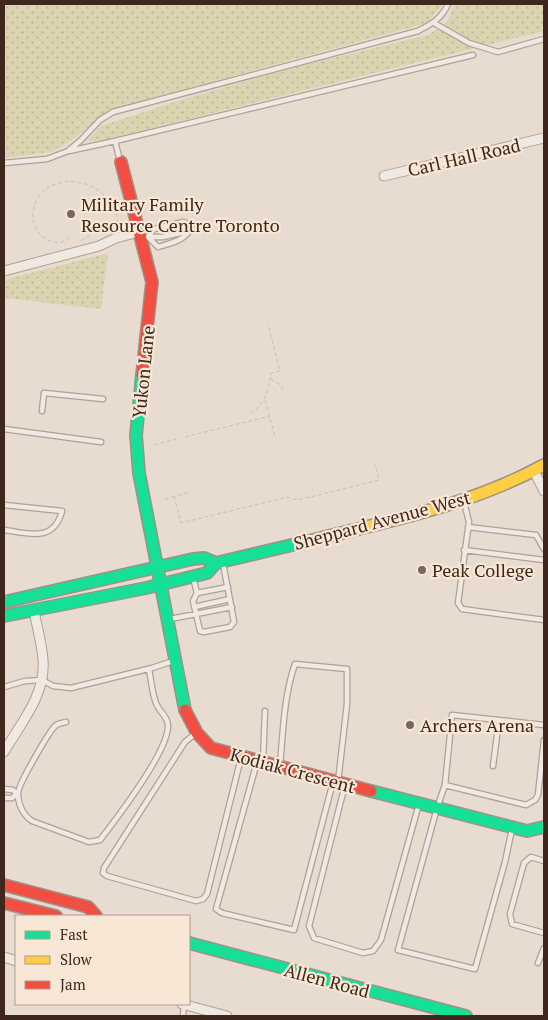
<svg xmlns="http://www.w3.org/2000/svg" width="548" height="1020" viewBox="0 0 548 1020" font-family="'PT Serif',serif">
  <defs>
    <pattern id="grass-dots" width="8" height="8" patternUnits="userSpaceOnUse" patternTransform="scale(1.25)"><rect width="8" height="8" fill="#dcd3b1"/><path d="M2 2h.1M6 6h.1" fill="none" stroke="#beb598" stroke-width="1.8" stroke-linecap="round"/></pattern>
  </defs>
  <rect width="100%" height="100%" fill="#e8dcd0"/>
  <path fill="url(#grass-dots)" d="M4,4H443L427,23L109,110L71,141L51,152L4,158Z
    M454,4H544V31L103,140L87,141L101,126L171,103L284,70L428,35L447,22Z
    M108,253L101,309L4,298V280Z"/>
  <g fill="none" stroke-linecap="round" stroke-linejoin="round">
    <defs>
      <path id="lane" d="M434,23L469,43L498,52L544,39
        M115,141L473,55
        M69,151L115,141L120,161
        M4,163L47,159L68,151L81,140L100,120L113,112L418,31C432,24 442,18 448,4
        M183,222L192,225C188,240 171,243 158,247L148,237L154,229Z
        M148,237H163L189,231
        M42,411L44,393L103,399
        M4,429L101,442
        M464,502L469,522L458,603L462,609L544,620
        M4,505L62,511C54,543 28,533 4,530
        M468,527L536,535L544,549
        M464,550L544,560
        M193,577L197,593L193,601L200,631L204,632L230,627L234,622L223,563
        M197,593L228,587
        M194,607L230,599
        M170,619L232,607
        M4,687L25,681L42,680L53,686L71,688L152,668L176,660
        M66,722C63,723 58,723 55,726C49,732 17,786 18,794C18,804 23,815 32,821L89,842L100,840C117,818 168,751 168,726C168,716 159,712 156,703C152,693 151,680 149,669
        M196,733L185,742L104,868L103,873L107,876L196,901L203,899L207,894L241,758
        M263,761L265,711
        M257,762L216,909L222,913L294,930L333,782
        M280,765C283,732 284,695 295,664L347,669V704L338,782
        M493,766L499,720
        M345,785L309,926L314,938L363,953L373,951L381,940L419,804
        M445,785L526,805L535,800L538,795L544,740
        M4,789L13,790L17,794L12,798H4
        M512,829L505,862L475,969L398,950L437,808L445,785L452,715L544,725
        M544,861L531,857L524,863L510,914L512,924L544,933
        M538,963L544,948
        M183,1016L184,1004"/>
      <path id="street" d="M384,176L544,138
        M4,271L99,246L116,238L139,232
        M534,471L544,491
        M4,752C20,724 46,695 43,660C42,644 37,627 34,611
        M4,957L16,961
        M182,1004L227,1016"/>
      <path id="fast" d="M142,375L136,435L139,473L185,710
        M4,602L193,559L204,558L216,563
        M4,616L146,588L207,573L216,563L309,541
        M371,791L527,831L544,827
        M189,943L466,1016"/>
      <path id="slow" d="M309,541C389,521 471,505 544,465"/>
      <path id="jam" d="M121,162L152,282L142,375
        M185,710L197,733L211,748L371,791
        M4,885L88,907L96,916
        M4,903L56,916"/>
    </defs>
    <use href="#lane" stroke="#aea198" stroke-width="7"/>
    <use href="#street" stroke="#aea198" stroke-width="11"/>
    <use href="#fast" stroke="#9d9188" stroke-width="14"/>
    <use href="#slow" stroke="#9d9188" stroke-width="14"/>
    <use href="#jam" stroke="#9d9188" stroke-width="14"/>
    <path stroke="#c9bfb8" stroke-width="1" stroke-dasharray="4 2.5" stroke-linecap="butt" d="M69,237C62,244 56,244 48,240C38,235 32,226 33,215C35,166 116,171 119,229
      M81,241L108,222L125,223
      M271,379L279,384L283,390
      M265,400L275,437
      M250,413C265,406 269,388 271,373L280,371L268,324
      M185,437L270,416
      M154,445L176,439
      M174,496L181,523L287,497L298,500L379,480L375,464
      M165,499L190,492"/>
    <use href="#lane" stroke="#f0e9e2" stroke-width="4.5"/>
    <use href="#street" stroke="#f0e9e2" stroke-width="9"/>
    <use href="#fast" stroke="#16e098" stroke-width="11"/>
    <use href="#slow" stroke="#ffcf43" stroke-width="11"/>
    <use href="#jam" stroke="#f24e42" stroke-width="11"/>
  </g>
  <g fill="#7a665c" stroke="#f9e7d5" stroke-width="2">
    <circle cx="71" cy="214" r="5"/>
    <circle cx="422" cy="570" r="5"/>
    <circle cx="410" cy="725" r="5"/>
  </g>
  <g text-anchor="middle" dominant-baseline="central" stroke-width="4.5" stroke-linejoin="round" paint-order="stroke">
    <g font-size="18" fill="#3f271e" stroke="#f9e7d5">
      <text transform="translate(464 157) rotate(-13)">Carl Hall Road</text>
      <text transform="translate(143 372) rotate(-84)">Yukon Lane</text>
      <text transform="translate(382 520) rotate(-15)">Sheppard Avenue West</text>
      <text transform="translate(293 770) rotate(15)">Kodiak Crescent</text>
      <text transform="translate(327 980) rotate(15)">Allen Road</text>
    </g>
    <g font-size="18" fill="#3f271e" stroke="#f9e7d5" text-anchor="start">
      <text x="81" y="204">Military Family<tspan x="81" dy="21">Resource Centre Toronto</tspan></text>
      <text x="432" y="570">Peak College</text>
      <text x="420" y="725">Archers Arena</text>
    </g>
  </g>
  <rect width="548" height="1020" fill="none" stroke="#3f271e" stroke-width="10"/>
  <rect x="15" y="915" width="175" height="90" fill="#f9e7d5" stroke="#af9a8c"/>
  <rect x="25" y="931" width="25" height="8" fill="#16e098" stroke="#af9a8c"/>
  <text x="60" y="940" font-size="15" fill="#3f271e">Fast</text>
  <rect x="25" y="956" width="25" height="8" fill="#ffcf43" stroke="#af9a8c"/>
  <text x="60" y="965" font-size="15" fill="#3f271e">Slow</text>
  <rect x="25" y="981" width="25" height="8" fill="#f24e42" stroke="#af9a8c"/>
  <text x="60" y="990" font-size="15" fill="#3f271e">Jam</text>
</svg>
